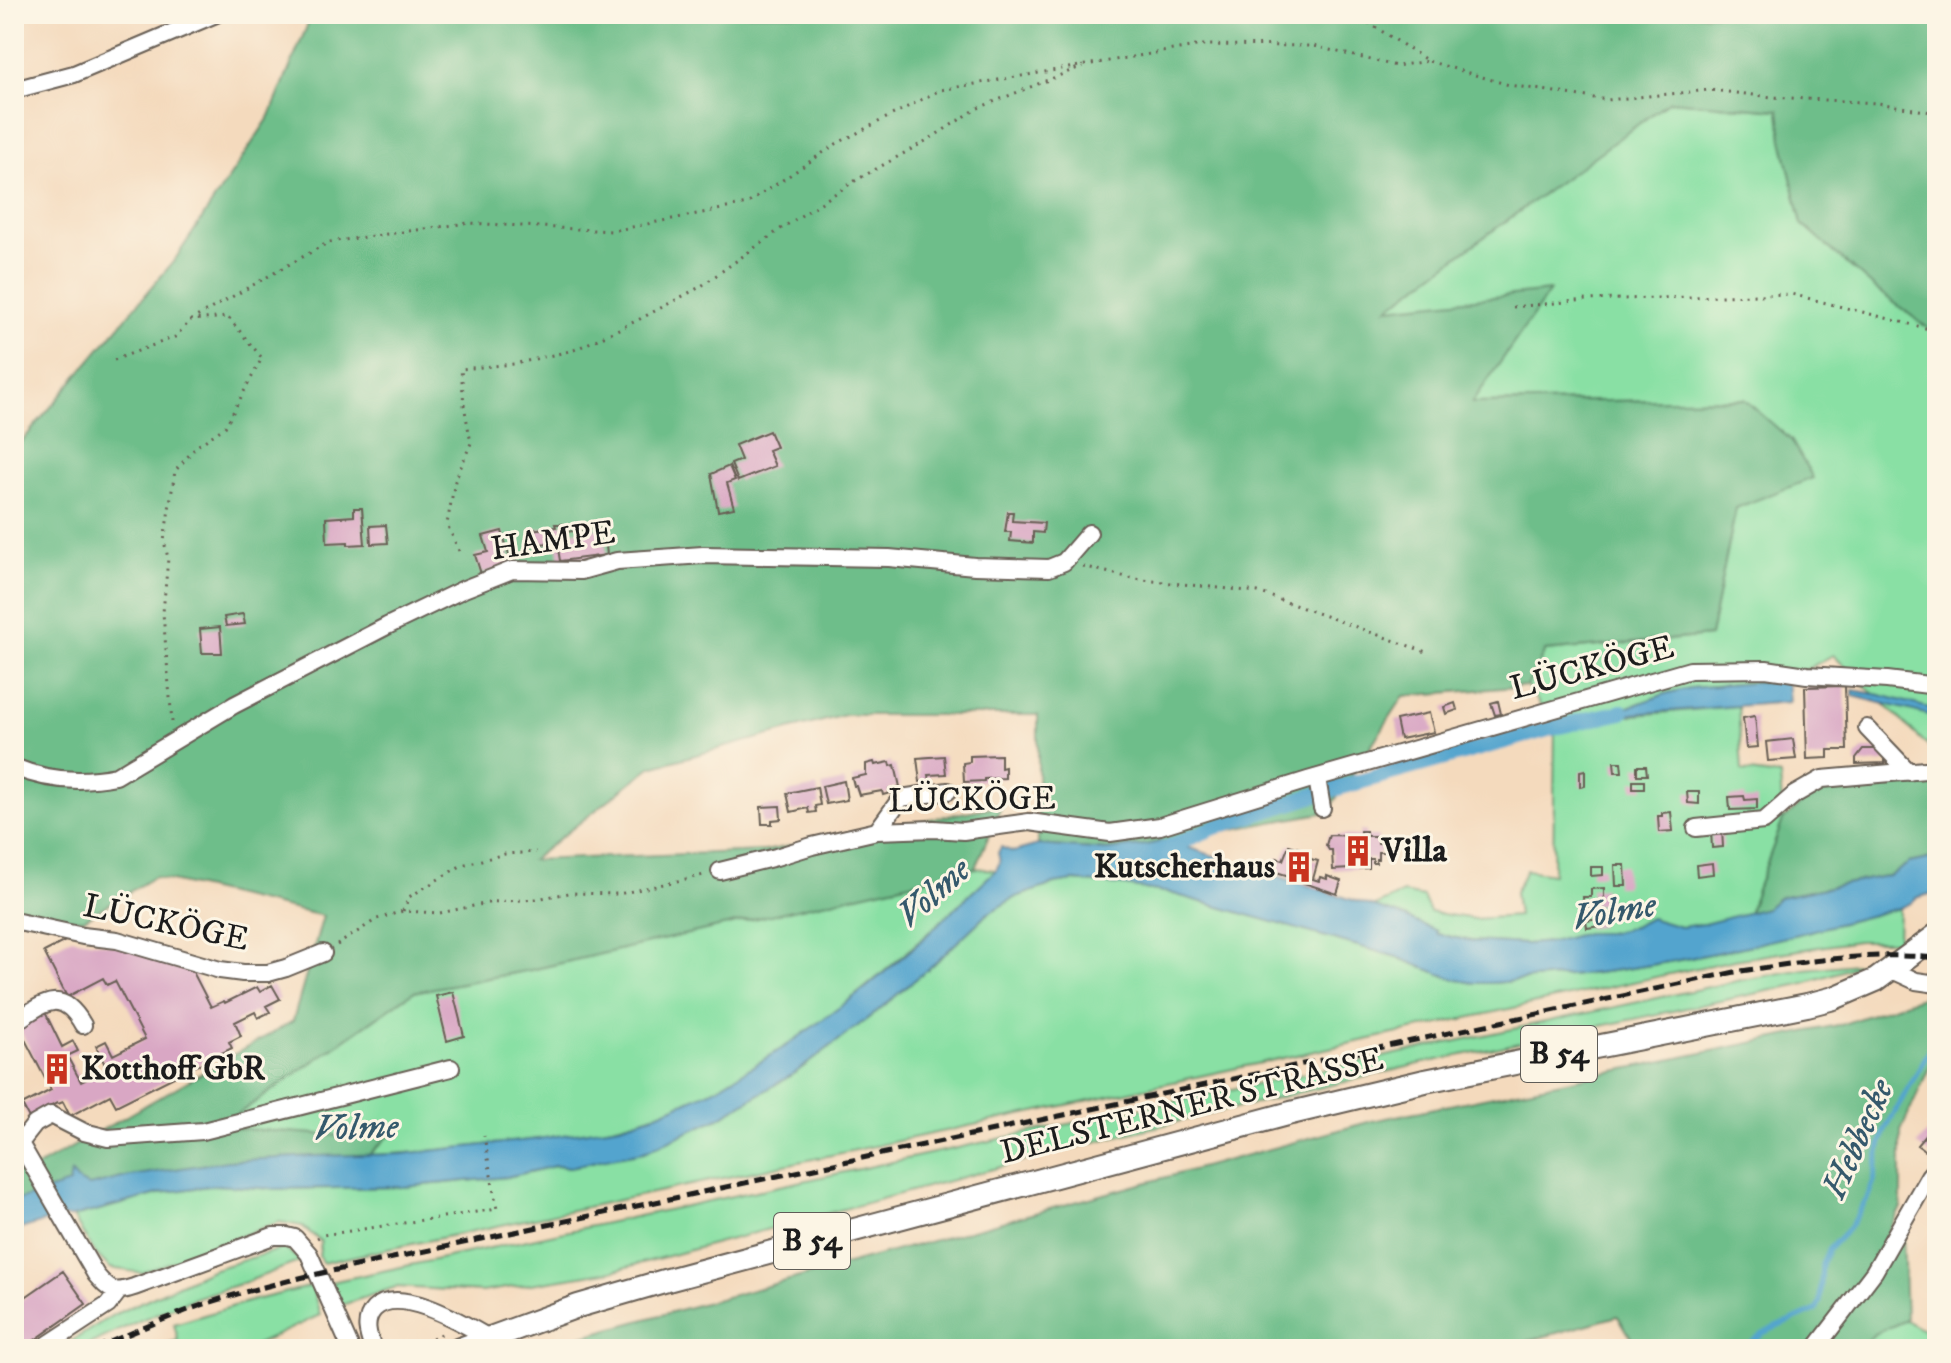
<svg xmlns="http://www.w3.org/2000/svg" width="1951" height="1363" viewBox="0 0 1951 1363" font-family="'IM FELL DW Pica',serif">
  <rect width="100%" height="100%" fill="#fcf5e5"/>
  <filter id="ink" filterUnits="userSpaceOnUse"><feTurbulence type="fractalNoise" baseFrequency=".0125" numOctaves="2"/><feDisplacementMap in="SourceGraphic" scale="16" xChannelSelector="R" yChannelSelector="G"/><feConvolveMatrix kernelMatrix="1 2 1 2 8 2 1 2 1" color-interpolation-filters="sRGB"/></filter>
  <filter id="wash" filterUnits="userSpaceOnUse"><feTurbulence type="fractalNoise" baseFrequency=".006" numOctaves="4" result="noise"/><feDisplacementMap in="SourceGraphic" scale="32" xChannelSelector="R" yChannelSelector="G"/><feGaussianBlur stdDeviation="1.8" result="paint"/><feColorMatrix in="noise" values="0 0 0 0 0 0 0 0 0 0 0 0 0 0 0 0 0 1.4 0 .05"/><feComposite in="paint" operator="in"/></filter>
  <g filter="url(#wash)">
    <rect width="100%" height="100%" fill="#f4dabd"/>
    <path fill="#89e0a4" stroke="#527e60" stroke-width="2" d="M1669,101L1779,110L1782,139L1802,224L1876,289L1937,335V758L1925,743L1833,655L1787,680L1690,688L1668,693L1607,715L1624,716L1738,706L1742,771L1780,776L1783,820L1748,914L1704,924L1680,927L1650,918L1633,927L1607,934L1586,933L1551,942L1526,944L1472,941L1437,934L1436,931L1397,914L1373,907L1403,893L1423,897L1430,912L1474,919L1518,916L1515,892L1526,870L1553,874L1555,727L1527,686L1545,651L1710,636L1736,508L1744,399L1471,403L1549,292L1386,309Z
      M975,868L996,870C896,964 784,1069 652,1116C604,1132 553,1138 503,1143C458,1148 414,1154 369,1155L395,1130L358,1137L218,1128L413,992L531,970Z
      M1073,881L1119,885L1170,893L1397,957C1417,965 1458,983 1478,983C1496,984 1515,980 1533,979C1657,971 1779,940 1899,908L1898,941H1858L1734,960L1030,1113L322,1263L319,1256L321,1242L302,1226L279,1222L142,1273L110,1268L94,1252L73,1217L162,1193L215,1185L274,1189L404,1187L507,1177L555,1166L571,1167L600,1160L719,1118L795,1073L875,1013L935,963L987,914L1016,897L1054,884Z
      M1867,963L1801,984L1424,1063L1117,1136L612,1271L482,1292L396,1287L342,1305L331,1282L1737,981L1804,969Z
      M284,1248L301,1261L246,1282L197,1297L141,1320L79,1349H59L113,1315L211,1270Z
      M312,1286L320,1315L247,1349H156L178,1340L174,1324L251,1301Z
      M1906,1320L1937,1339V1349H1861L1874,1334Z"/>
    <path fill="#6ebe8a" stroke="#456d53" stroke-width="2" d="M312,14H1937V335L1876,289L1802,224L1782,139L1779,110L1670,101L1387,308L1550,291L1472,403L1744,399L1791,440L1813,478L1736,508L1710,636L1545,651L1527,686L1404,696L1327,812L1140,846L1106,850L1038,845V715H845L651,767L532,860L765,851L1002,805L975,868L531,970L413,992L219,1127L358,1137L379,1122L395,1130L369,1155L231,1161L14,1205V1147L30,1171L293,1021L323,916L154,877L84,919H22L14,909V448L24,439L174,261L270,116Z
      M1937,780V857L1909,863L1890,876L1880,877L1780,897L1766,908L1748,914L1783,820L1819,788Z
      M1936,992L1937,1050L1901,1131V1208L1868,1270L1806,1349H1634L1636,1346L1618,1316L1528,1341L1521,1349H545L569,1340L1372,1121L1843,1024Z
      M1903,1234L1906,1320L1874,1334L1861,1349H1822Z"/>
    <path fill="#53a4ce" stroke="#386075" stroke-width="2" d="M1787,680L1789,702L1604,716L1668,693L1690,688Z
      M1853,690L1880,695L1937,710V717L1853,696Z
      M1180,838L1183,846L1397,914L1437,931V934L1471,941L1526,944L1551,942L1586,933H1607L1633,927L1650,918L1680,927L1704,924L1766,908L1780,897L1880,877L1890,876L1909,863L1937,857V892L1916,898L1911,903L1899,908C1779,940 1657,971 1533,979C1515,980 1496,984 1478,983C1458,983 1417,965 1397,957L1170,893L1119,885L1074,881L1054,884L1016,897L987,914L935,963L875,1013L795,1073L719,1118L644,1152L600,1160L571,1167L555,1166L507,1177L404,1187L274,1189L215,1185L162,1193L73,1217L56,1218L14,1231V1201L69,1184L71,1173L78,1181L89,1186L130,1176L227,1161L313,1156L400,1154L538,1139L619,1126L652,1116L715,1089L786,1046L862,991L913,948L996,870L1000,862L998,853L1001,847L1013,852L1038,845L1106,850L1140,846Z"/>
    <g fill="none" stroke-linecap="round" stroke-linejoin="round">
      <path stroke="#53a4ce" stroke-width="5" d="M1742,1349L1763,1333L1816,1310L1820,1302L1822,1264L1828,1250L1849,1228L1867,1199L1874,1181L1880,1146L1885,1130L1929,1051C1935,1032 1932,1015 1930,996"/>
      <path stroke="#53a4ce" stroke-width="16" d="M1162,850L1215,827L1334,789L1555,727L1622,712"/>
    </g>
    <g id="blocks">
      <path fill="#d9a7c4" d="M769,431L776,447L768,450L775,466L738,481L731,464L741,460L735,445Z
        M729,466L735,480L727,483L734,508L718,511L711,474Z
        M354,508H362L365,544L348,545V542L327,543L326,518L354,516Z
        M1008,512H1013L1012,521L1044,523L1043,533L1033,532V543L1010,541L1011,532H1005Z
        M555,524H564L565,532L604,528L607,555L560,561L557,542L531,545L530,530L556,527Z
        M386,525L388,543L371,544L370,526Z
        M502,531L512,565L481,574L475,555L488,552L483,536Z
        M243,614L245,624L226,626L224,617Z
        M220,627L222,653H202L200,629Z
        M1845,686L1847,750H1828V758L1807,759L1805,687Z
        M1498,701L1501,714L1495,715L1491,703Z
        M1455,703L1457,710L1446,714L1444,707Z
        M1429,713L1434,732L1400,739L1396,720Z
        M1755,716L1758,747L1746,748L1743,718Z
        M1793,739L1796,759L1768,761L1766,742Z
        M1863,749H1885V763L1856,764V758Z
        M1001,755V768L1005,767V778L984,779V781L964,782L963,763L970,762V756Z
        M944,756L946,774L929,775L930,781L920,782L917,758Z
        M874,762L875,765L890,762L891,766L895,765L900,787L889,789L890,793L883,795L882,791L859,795L856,786H854L852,778L866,775V764Z
        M1614,762H1621L1622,772H1615Z
        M1637,766H1646L1647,775H1637Z
        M1585,770V786L1580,787V771Z
        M844,781L847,800L826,804L822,786Z
        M1633,781H1644V789H1633Z
        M817,787L820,805L815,806L816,812L809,813L808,808L791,812L787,793Z
        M1687,792H1699V804L1688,803Z
        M1744,796L1745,800L1757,799V809L1730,810L1729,797Z
        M780,806L781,819L772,820V824H762L761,807Z
        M1671,812L1673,831L1659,832L1658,816H1662V813Z
        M1722,830L1723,847L1712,848L1711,831Z
        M1360,831H1366V836H1378V843H1384V852H1378V859H1376V863H1373V859H1366V861H1369V868L1333,870L1332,850H1329L1326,845L1329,835L1360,836Z
        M1289,845L1302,849L1300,856L1318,861L1313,879L1319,881L1320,877L1327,879V876L1341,881L1337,894L1292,879L1293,877L1273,871L1277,858L1283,860Z
        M1712,863L1713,874L1697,876L1696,865Z
        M1615,865H1625L1626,886H1616Z
        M1591,867H1603V875L1591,876Z
        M1604,888V905H1591V903H1589V912L1584,913L1583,897H1591V889Z
        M1599,919L1600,926L1587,928L1586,921Z
        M71,938L114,945L191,968L211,1007L224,1001L225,1003L257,987L260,992L272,985L280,999L266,1006L270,1012L258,1018L255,1012L235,1022L241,1036L229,1042L232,1048L116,1106L110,1095L70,1116L63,1102L58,1104L57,1103L29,1118L22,1105L51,1090L18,1026L45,1012L62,1047L73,1041L78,1051L67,1056L81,1082L107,1069L96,1046L106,1041L113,1055L145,1039L115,981L107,985L103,978L67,997L44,952Z
        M453,992L464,1036L447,1041L436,996Z
        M1927,1133L1937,1141V1147L1931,1155L1917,1145Z
        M63,1271L86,1304L22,1349H14V1305Z"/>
    </g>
  </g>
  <g filter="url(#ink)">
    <use href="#blocks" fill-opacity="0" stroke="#685e54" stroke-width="2"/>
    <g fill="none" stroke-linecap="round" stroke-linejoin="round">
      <defs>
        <path id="minor" d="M14,90L74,74L216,14
          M1867,728L1909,772
          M14,767C47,781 81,783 116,776L234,705L387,626L464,589L512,570L581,571L617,561L703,555L889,558L975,566L1049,568L1064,562L1089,533
          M1317,778L1322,808
          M1696,828L1764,821L1794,795L1822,779L1937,769
          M877,831L901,798L948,791
          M720,871L776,857L812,846L877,831L934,829L963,831L1029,822L1110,833L1160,826L1308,780L1690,670L1766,669L1807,675L1887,680L1937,686
          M14,921L83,936L117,940L220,970L243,973H268L286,968L323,953
          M1892,970L1916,981L1937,984
          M14,1023C42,1004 61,986 83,1025
          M14,1133L96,1275C110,1291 113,1294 134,1287L273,1236H287L295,1238L309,1254L351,1349
          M20,1143L35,1124L51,1115L84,1132L108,1138L203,1131L451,1068
          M41,1349L108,1305L118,1292
          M373,1349C368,1335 363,1321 374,1309C399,1284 464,1324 489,1338
          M1815,1349L1874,1272L1929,1176L1937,1167"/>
        <path id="major" d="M460,1349L578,1306L664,1281L1291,1113L1425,1081L1807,1005L1834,998L1876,980L1937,935"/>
      </defs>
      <use href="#minor" stroke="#685e54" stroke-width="20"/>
      <use href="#major" stroke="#685e54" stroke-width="26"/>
      <path stroke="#685e54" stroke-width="3" stroke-dasharray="2 6" stroke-linecap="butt" d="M1355,14L1428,61L1509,85L1607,100L1710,90L1772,97L1878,103L1937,113
        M1513,307L1587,300L1791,294L1937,331
        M114,360L175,337L191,320
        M459,551L447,524L455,481L471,443L464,405L461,369L514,364L574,350L638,320L700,287L782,228L853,182L931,138L978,108L1083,66
        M1083,566L1134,579L1258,592L1429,653
        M172,722L163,613L168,558L164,541L175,471L197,446L225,427L262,358L228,317L191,320L329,242L468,223L612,231L747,204L836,144L940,90L1202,45L1313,46L1396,66L1428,61
        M403,911L409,897L462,865L505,854L536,852
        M337,945L377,919L403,911L440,913L493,902L536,899L569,893L619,894L704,875
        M317,1238L323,1235L497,1209L484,1136
        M412,1349L413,1346L444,1333"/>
      <use href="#minor" stroke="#fff" stroke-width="16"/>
      <use href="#major" stroke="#fff" stroke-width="22"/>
      <path stroke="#1c1c1c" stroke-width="5" stroke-dasharray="12 6" stroke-linecap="butt" d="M94,1349C129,1334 163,1319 199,1306C234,1294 271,1285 308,1276L1735,972C1801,962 1870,951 1937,958"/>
    </g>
  </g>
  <defs>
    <symbol id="building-bare" viewBox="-9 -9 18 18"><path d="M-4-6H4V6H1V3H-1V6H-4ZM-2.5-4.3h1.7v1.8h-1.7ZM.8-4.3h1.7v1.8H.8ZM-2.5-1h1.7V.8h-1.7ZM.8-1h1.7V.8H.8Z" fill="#c8321e" stroke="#fcf5e5" stroke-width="2.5" paint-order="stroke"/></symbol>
  </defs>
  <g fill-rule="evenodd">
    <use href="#building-bare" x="1336" y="829" width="44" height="44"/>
    <use href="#building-bare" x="1277" y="845" width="44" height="44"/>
    <use href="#building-bare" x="35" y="1047" width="44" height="44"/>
  </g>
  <g text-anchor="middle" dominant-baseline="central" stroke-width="6" stroke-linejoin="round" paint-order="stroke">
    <g fill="#fcf5e5" stroke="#5f5d58" stroke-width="2">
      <rect x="1521" y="1026" width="76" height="56" rx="6"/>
      <rect x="774" y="1213" width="76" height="56" rx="6"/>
    </g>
    <g font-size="32" font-weight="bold" fill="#1c1c1c">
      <text x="1559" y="1054">B 54</text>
      <text x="812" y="1241">B 54</text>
    </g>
    <g font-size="34" fill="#1c1c1c" stroke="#fcf5e5">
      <text transform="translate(553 541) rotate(-8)">HAMPE</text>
      <text transform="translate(1592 668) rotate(-15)">LÜCKÖGE</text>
      <text transform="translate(972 800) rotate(-1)">LÜCKÖGE</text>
      <text transform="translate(166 923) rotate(12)">LÜCKÖGE</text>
      <text transform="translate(1192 1106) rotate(-14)">DELSTERNER STRASSE</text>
    </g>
    <g font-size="34" font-weight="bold" fill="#1c1c1c" stroke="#fcf5e5" text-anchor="start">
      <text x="1382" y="851">Villa</text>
      <text x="1275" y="867" text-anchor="end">Kutscherhaus</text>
      <text x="81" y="1069">Kotthoff GbR</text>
    </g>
    <g font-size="36" font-style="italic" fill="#35596c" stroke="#fcf5e5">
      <text transform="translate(934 893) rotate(-42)">Volme</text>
      <text transform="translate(1614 912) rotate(-10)">Volme</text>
      <text transform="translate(356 1128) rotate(-2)">Volme</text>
      <text transform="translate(1858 1139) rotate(-66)">Hebbecke</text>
    </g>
  </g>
  <rect width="1951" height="1363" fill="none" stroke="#fcf5e5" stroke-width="48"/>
</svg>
